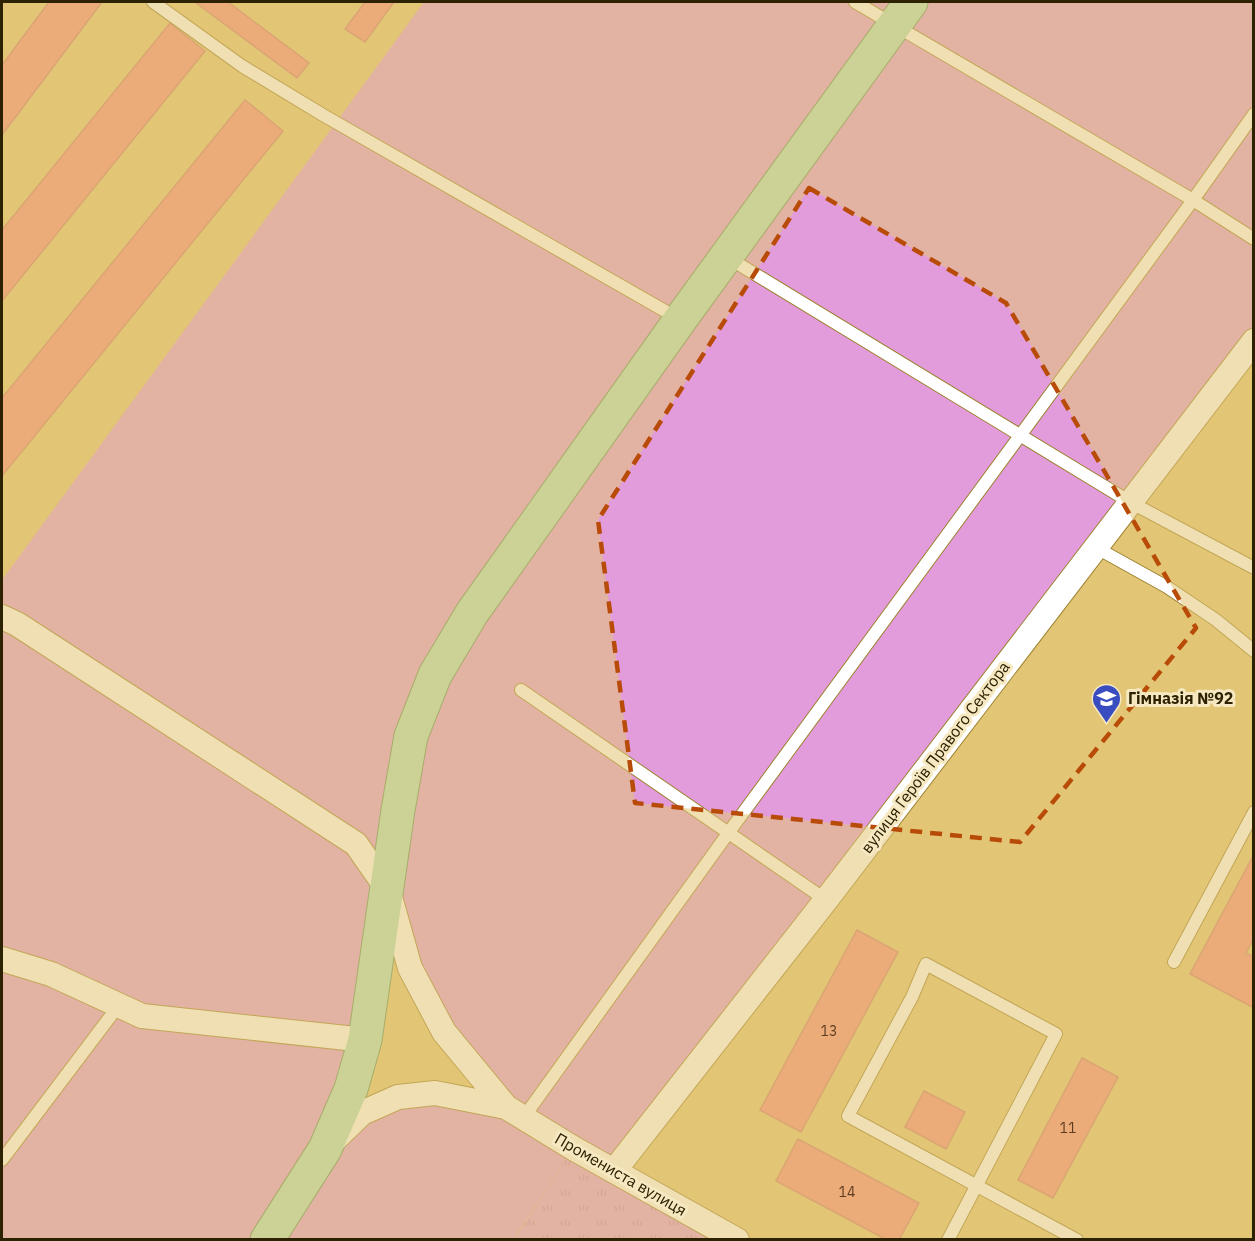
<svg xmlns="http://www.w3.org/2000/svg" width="1255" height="1241" viewBox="0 0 1255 1241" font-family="'IBM Plex Sans',sans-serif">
  <defs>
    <pattern id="grass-tufts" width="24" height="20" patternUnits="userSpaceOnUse" patternTransform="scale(1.5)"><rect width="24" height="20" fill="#e39cdb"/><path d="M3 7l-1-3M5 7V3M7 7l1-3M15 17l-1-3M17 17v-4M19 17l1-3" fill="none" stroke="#c386ba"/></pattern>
  </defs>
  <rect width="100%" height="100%" fill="#e2c575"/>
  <path fill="url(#grass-tufts)" d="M573,1148L737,1240H514Z"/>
  <path fill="#e39cdb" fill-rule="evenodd" d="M424,2H1253V341L614,1171L573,1148L514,1239L2,1240V580ZM388,891L444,1032L505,1107L398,1097L326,1148Z"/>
  <path fill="#f78f7e" stroke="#d17f71" stroke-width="1.5" d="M49,2H102L2,135V65Z
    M195,2H228L309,63L297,78Z
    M365,2H394L365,42L345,29Z
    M170,23L205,51L2,301V230Z
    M245,100L283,131L2,476V398Z
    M1254,854V938L1246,953L1254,957V1008L1190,974Z
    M857,930L898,952L801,1132L760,1110Z
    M1082,1058L1118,1077L1053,1198L1018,1180Z
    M924,1091L965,1112L946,1149L905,1127Z
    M798,1139L919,1203L899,1240H887L776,1181Z"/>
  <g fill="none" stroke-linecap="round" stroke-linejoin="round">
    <defs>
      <path id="lane" d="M153,2L242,66L323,115L679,319
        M855,2L1193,200L1254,239
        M727,257L1130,502L1254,568
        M1095,547L1167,587L1216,620L1254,651
        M521,690L826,900
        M1174,962L1254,812
        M524,1117L729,832L1193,200L1254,114
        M2,1160L119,1005
        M948,1240L1056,1034L926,964L912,997L848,1116L1077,1240"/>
      <path id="street" d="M2,617L17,624L356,844L388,890L410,968L444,1032L506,1107
        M2,959L51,974L142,1016L365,1040
        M332,1142L362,1113L398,1097L435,1093L506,1107L573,1148L737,1240
        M614,1171L826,900L1254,341"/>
      <path id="primary" d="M267,1240L325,1149L351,1089L365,1040L398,810L411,736L435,675L472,613L680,320L911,2"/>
    </defs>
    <use href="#lane" stroke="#9d8230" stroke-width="14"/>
    <use href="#street" stroke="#9d8230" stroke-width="26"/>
    <use href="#primary" stroke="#61905d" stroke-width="35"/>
    <use href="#lane" stroke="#fff" stroke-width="12"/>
    <use href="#street" stroke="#fff" stroke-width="24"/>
    <use href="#primary" stroke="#b1e0bc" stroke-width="33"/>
  </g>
  <path d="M0 0H1255V1241H0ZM809,188L1006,303L1196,628L1020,842L635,803L598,520Z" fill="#e2c575" fill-opacity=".55" fill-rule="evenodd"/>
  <path fill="none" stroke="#b94b09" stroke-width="4.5" stroke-dasharray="12 8" stroke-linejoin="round" d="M809,188L1006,303L1196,628L1020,842L635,803L598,520Z"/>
  <defs>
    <symbol id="school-pin" viewBox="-11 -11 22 30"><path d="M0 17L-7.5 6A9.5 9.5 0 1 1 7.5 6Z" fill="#394dc0" stroke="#f6e8c1"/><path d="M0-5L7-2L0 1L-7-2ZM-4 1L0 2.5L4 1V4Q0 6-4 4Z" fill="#fff"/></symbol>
  </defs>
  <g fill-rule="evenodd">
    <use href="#school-pin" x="1090" y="682" width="33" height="45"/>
  </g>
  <g text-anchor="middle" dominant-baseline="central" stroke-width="6" stroke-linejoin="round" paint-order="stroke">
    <g font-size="14" fill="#5f3c20">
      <text x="829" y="1031">13</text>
      <text x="1068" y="1128">11</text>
      <text x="847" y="1192">14</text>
    </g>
    <g font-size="16" font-weight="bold" fill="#2c2100" stroke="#f6e8c1" text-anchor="start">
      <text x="1128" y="698">Гімназія №92</text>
    </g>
    <g font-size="16" fill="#2c2100" stroke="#f6e8c1">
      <text transform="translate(935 757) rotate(-53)">вулиця Героїв Правого Сектора</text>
      <text transform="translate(621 1174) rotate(30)">Промениста вулиця</text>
    </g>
  </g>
  <rect width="1255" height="1241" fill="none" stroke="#2c2100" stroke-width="6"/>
</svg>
